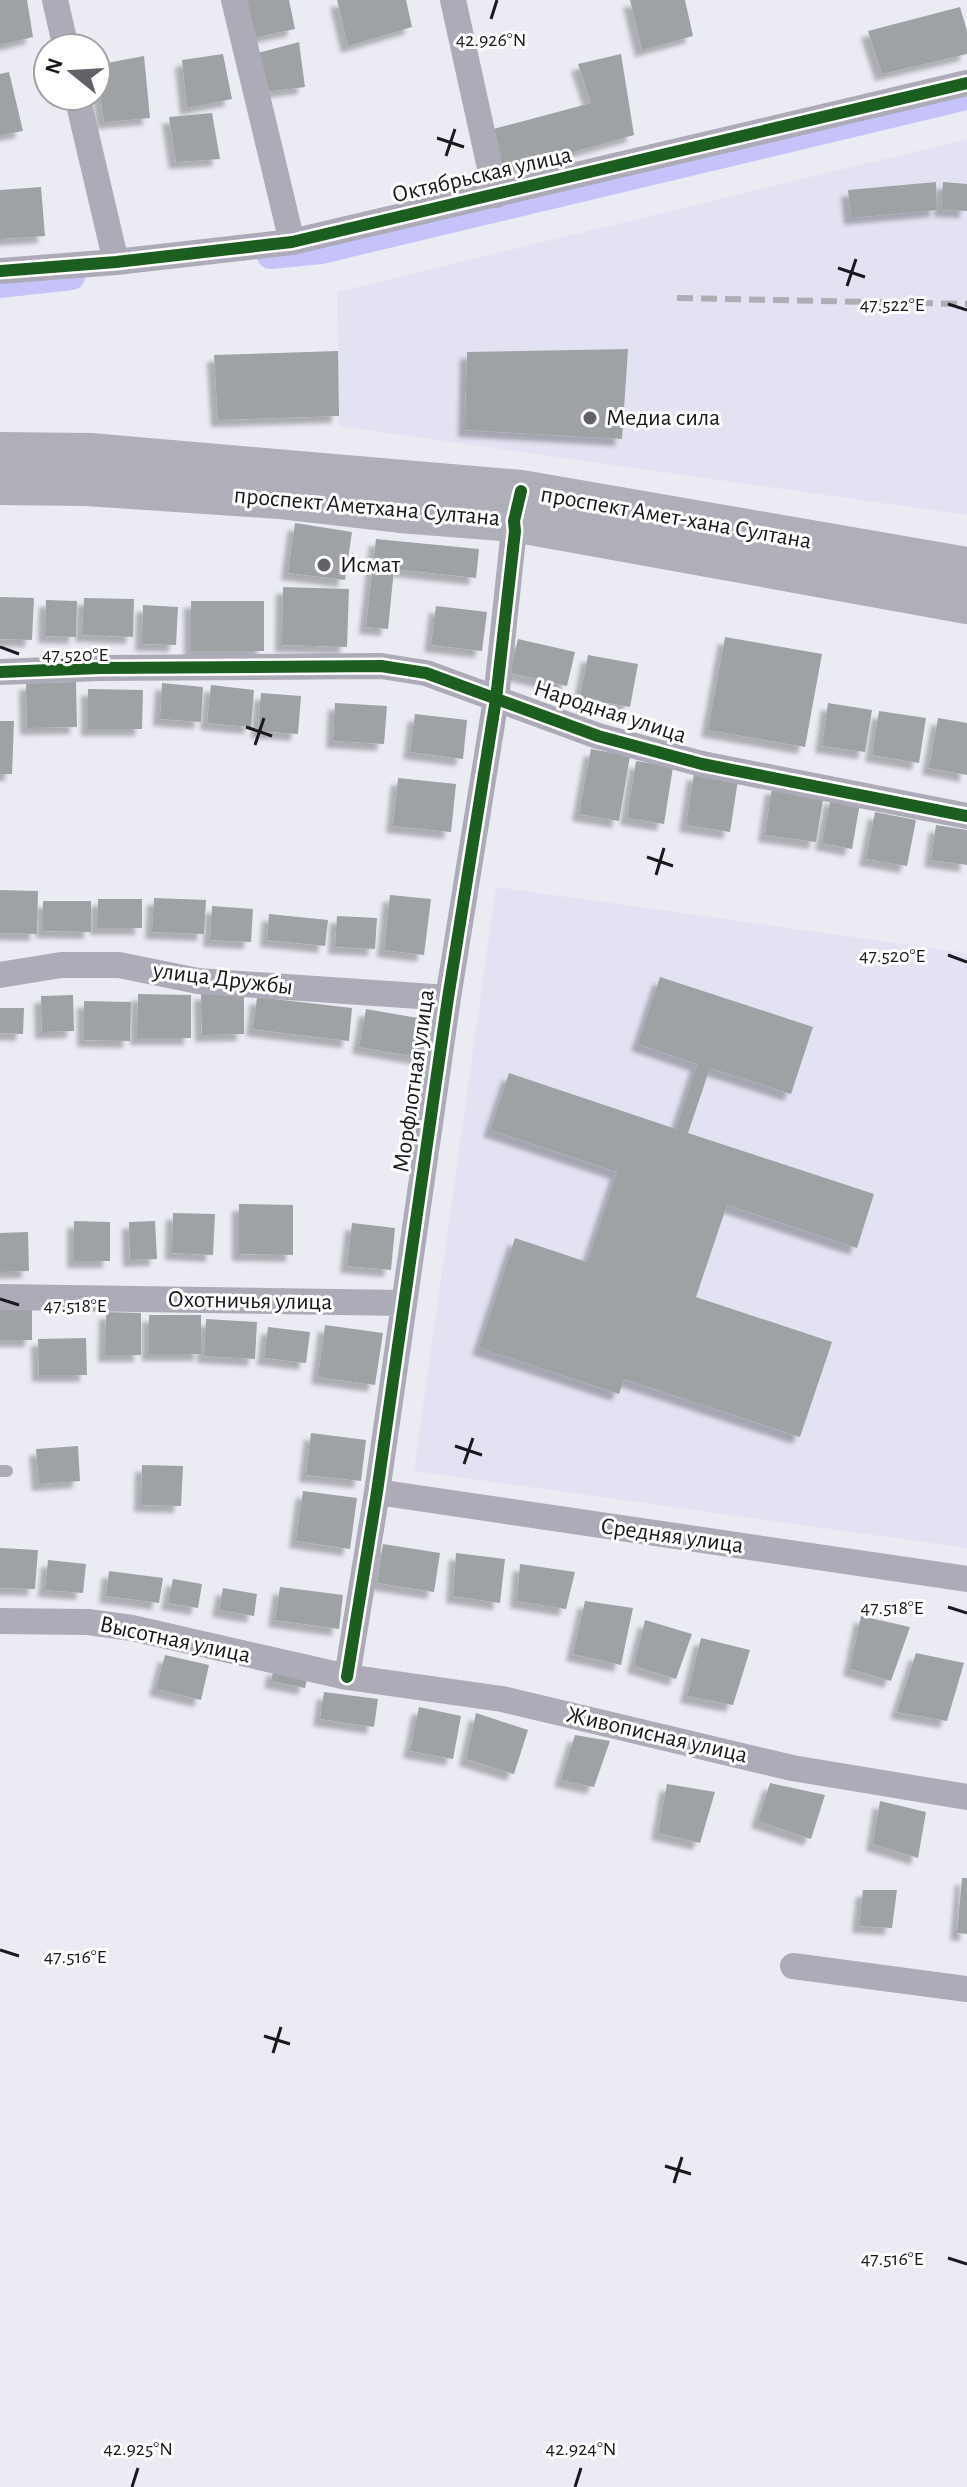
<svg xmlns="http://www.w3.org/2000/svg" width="967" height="2487" viewBox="0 0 967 2487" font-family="'Alegreya Sans',sans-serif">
  <defs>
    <filter id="shadow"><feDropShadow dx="-7" dy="7" stdDeviation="2" flood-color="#0004"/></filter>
  </defs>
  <rect width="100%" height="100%" fill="#ebebf4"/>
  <path fill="#e2e2f3" d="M967,139V515L339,426L337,292Z
    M496,887L967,953V1548L414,1471Z"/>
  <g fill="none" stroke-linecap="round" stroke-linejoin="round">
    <path stroke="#c6c3fa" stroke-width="26" d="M270,256L321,251L967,97
      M0,285L72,277"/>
  </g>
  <path fill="#9fa2a4" filter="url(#shadow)" d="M0,0H27L33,37L0,45Z
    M237,0H289L295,29L244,40Z
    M337,0H406L412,27L348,46Z
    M630,0H685L693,36L642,50Z
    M960,7L967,31V54L882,74L868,31Z
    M299,42L305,87L256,93L247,56Z
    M223,54L232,99L187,108L182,60Z
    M621,54L634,135L498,173L486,131L591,103L578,64Z
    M144,56L150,118L104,122L96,65Z
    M9,72L23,131L0,135V74Z
    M212,113L220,159L176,162L169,117Z
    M936,182L937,210L851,218L848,190Z
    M943,182L967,184V211L941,210Z
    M41,187L45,236L0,239V190Z
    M628,349L622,439L465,430L467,352Z
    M338,351L339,416L218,420L214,355Z
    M295,523L352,532L345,580L288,573Z
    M376,539L479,549L476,578L394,569L388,629L366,627Z
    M283,587L349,589L347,647L282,645Z
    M0,597L34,598L32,640L0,639Z
    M84,598L134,599L133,637L82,635Z
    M46,600L77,601L76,637L45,636Z
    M191,601H264V651H191Z
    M143,605L178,607L176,645L142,644Z
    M436,606L487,612L482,651L431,645Z
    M725,637L822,654L805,747L708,730Z
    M518,639L575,652L567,686L510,673Z
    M588,655L638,664L630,707L580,698Z
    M76,682L77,727L27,728L26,683Z
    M162,683L203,687L201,722L160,719Z
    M211,685L254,690L251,727L207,723Z
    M88,689L143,690L142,729H88Z
    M261,693L301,696L298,734L258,731Z
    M335,703L387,706L384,744L333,741Z
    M828,703L872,710L865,752L822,746Z
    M879,711L926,718L919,763L872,755Z
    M415,714L467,720L463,759L410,752Z
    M938,718L967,723V775L929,768Z
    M0,721H14L12,774H0Z
    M591,749L630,756L619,821L579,814Z
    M636,761L673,767L664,824L627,818Z
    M694,773L738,780L730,832L686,825Z
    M398,778L456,784L451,832L393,826Z
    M772,787L824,794L816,842L765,835Z
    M831,797L860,803L852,849L822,843Z
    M875,812L916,820L907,866L866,859Z
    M936,825L967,830V865L931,860Z
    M0,890L38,891L37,934L0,933Z
    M390,895L431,899L424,955L384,950Z
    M154,898L206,900L204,934L152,932Z
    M98,899H142V928H97Z
    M43,901H91V932L43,931Z
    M212,906L253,909L251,942L210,940Z
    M269,914L328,920L325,946L267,940Z
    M337,916L377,918L375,949L335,947Z
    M660,977L813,1027L791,1094L710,1068L688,1133L874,1194L857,1248L727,1205L696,1297L832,1342L800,1437L624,1379L619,1394L479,1348L515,1238L587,1262L617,1172L490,1130L509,1073L676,1129L697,1064L638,1044Z
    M201,993H244V1034L202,1035Z
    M138,994L191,995V1038H137Z
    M73,995L74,1031L42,1032L41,996Z
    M257,997L352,1008L349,1041L253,1029Z
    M84,1001L131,1002L130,1041L84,1040Z
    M0,1008H24L23,1034L0,1033Z
    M366,1009L429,1020L422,1058L359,1047Z
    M239,1204L293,1205V1255L239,1254Z
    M173,1213L215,1214L213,1255L172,1253Z
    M74,1221L110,1222V1261H74Z
    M155,1221L157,1259L130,1260L129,1222Z
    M352,1223L395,1228L391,1270L347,1266Z
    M28,1232L29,1271L0,1272V1233Z
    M0,1309H32V1340H0Z
    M106,1312L141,1313V1355H105Z
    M149,1315H201V1354H149Z
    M206,1319L257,1322L255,1359L204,1356Z
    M325,1325L383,1333L375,1385L318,1377Z
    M268,1327L310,1332L306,1363L264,1358Z
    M86,1338L87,1375H39L38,1339Z
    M311,1433L366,1440L361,1481L306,1475Z
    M78,1446L80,1481L39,1484L36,1449Z
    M142,1465L183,1466L181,1506L141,1505Z
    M303,1491L357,1498L350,1549L296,1541Z
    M383,1544L440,1553L434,1592L377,1583Z
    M0,1548L38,1550L35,1589L0,1588Z
    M456,1553L505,1559L500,1603L453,1596Z
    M48,1560L86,1564L83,1593L45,1590Z
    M520,1564L575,1572L566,1609L517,1601Z
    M109,1571L163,1578L159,1603L106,1596Z
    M173,1579L202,1584L198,1608L168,1603Z
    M280,1587L343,1595L339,1629L275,1620Z
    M223,1588L257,1594L254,1616L219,1610Z
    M585,1601L633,1608L621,1665L573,1654Z
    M861,1616L910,1627L891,1681L850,1669Z
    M645,1620L692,1634L676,1679L634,1666Z
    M701,1638L750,1650L733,1705L687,1696Z
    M916,1653L964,1663L947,1721L897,1712Z
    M165,1655L209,1665L201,1700L156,1689Z
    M274,1668L308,1675L305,1688L271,1681Z
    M324,1692L378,1699L374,1727L320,1719Z
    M419,1707L461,1716L453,1759L410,1751Z
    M476,1713L528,1730L514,1774L466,1759Z
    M575,1735L610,1741L594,1787L561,1780Z
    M770,1783L825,1795L811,1839L758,1821Z
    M667,1784L715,1792L700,1843L658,1833Z
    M880,1801L926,1812L918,1858L873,1844Z
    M962,1878H967V1934L957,1933Z
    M863,1890H897L892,1928L859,1926Z"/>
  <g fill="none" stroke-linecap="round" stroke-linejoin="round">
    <path stroke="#acabb7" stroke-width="12" d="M0,1471H7"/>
    <path stroke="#acabb7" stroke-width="26" d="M55,0L66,48
      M234,0L292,242
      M453,0L496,195
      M77,96L116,262
      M0,271L116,262L292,242L967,83
      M0,672L100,668L381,666L426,673L598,736L702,764L967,816
      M0,975L61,965H119L198,981L448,998
      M0,1297L404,1303
      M377,1492L967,1579
      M0,1621L88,1622L132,1628L347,1677L502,1699L792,1768L967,1797
      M347,1677L377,1492L448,998L496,699L516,510
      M793,1966L967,1989"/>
    <path stroke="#afafba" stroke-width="42" d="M0,453L90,454L521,491L967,568
      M0,484L87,485L279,498L400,512L514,521L967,603"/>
    <path stroke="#adadb5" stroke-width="6" stroke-dasharray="16 8" stroke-linecap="butt" d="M677,298L967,304"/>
    <defs>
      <path id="cycleway" d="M0,271L116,262L292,242L967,83
        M0,672L100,668L381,666L426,673L598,736L702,764L967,816
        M347,1677L377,1492L448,998L496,699L515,531L514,521L521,491"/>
    </defs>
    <use href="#cycleway" stroke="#fff" stroke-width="17"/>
    <use href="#cycleway" stroke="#1b5e20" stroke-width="12"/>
  </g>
  <path fill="none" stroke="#18181d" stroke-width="3" d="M491,19L497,0M437,138L464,147M446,156L455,129M838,268L865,277M847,286L856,259M948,304L967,310M0,647L19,654M246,727L272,736M255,745L264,718M647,857L673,866M656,875L664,848M948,955L967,962M0,1299L19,1305M455,1446L482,1455M464,1464L473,1438M948,1607L967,1613M0,1950L19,1956M264,2036L290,2044M273,2053L281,2027M665,2166L691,2174M674,2183L682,2157M948,2258L967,2264M132,2487L138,2468M575,2487L581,2468"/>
  <g fill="#626268" stroke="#fff" stroke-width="3">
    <circle cx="590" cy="418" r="8"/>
    <circle cx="324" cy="565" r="8"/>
  </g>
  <g text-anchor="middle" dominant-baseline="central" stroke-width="6" stroke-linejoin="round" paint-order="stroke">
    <g font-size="24" fill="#18181d" stroke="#fff">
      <text transform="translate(482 175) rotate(-13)">Октябрьская улица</text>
      <text transform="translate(367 507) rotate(5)">проспект Аметхана Султана</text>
      <text transform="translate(676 518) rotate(10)">проспект Амет-хана Султана</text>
      <text transform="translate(610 712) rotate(18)">Народная улица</text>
      <text transform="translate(223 979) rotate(7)">улица Дружбы</text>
      <text transform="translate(414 1081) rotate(-82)">Морфлотная улица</text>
      <text transform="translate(250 1301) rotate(1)">Охотничья улица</text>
      <text transform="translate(672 1536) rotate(8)">Средняя улица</text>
      <text transform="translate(175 1640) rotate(12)">Высотная улица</text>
      <text transform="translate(657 1735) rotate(13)">Живописная улица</text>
    </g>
    <g font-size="24" fill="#18181d" stroke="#fff" text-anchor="start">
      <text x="606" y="418">Медиа сила</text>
      <text x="340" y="565">Исмат</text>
    </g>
  </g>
  <g font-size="20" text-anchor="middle" fill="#18181d" stroke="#fff" stroke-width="6" stroke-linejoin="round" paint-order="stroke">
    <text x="491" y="46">42.926°N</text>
    <text x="892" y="311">47.522°E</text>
    <text x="75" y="661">47.520°E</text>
    <text x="892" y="962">47.520°E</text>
    <text x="75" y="1312">47.518°E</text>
    <text x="892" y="1614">47.518°E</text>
    <text x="75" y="1963">47.516°E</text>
    <text x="892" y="2265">47.516°E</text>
    <text x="138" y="2455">42.925°N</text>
    <text x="581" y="2455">42.924°N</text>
  </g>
  <g transform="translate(72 72) rotate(288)"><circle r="38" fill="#ffffff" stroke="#a3a3a5" stroke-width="2"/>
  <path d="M0-6L14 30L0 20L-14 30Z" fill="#626268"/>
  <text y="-12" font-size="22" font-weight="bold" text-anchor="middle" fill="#18181d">N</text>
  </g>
</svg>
